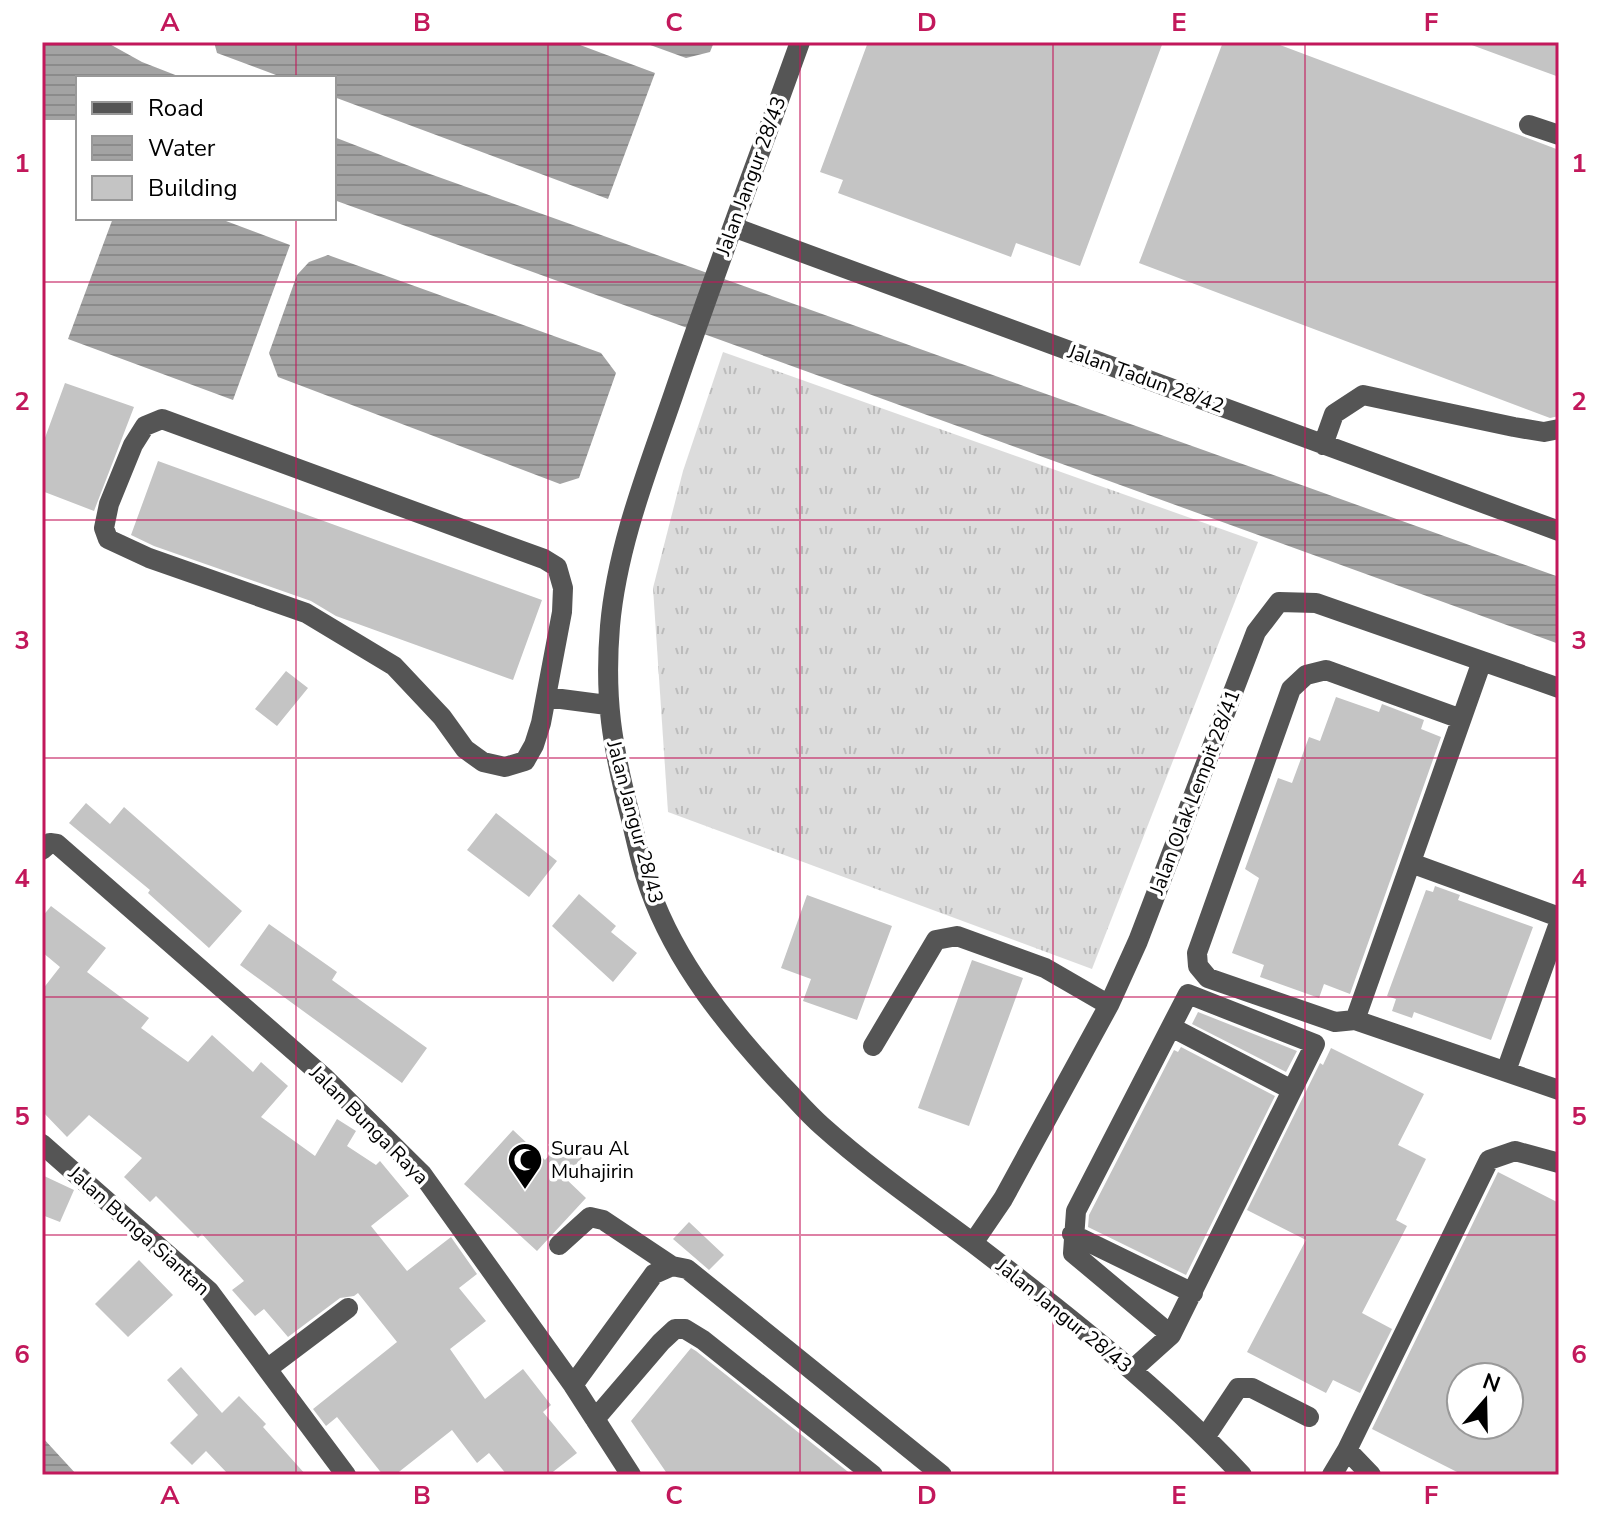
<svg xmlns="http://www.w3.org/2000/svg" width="1601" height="1517" viewBox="0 0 1601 1517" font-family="'Nunito Sans',sans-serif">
  <defs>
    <pattern id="grass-tufts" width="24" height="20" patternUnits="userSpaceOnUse" patternTransform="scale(2)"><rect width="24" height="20" fill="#dcdcdc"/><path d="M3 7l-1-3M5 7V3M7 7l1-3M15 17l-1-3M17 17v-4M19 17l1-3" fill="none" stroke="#bbb"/></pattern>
    <pattern id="water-rules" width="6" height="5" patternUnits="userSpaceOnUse" patternTransform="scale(2)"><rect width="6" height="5" fill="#a3a3a3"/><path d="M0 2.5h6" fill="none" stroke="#8b8b8b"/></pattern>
  </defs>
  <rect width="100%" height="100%" fill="#fff"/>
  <path fill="url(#grass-tufts)" d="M723,352L1258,542L1092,969L668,812L653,588L683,471Z"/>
  <path fill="url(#water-rules)" d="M42,42H106L142,62L183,78H78V120H45L42,119Z
    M214,42H572L655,73L608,199L334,97V78H284L217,53Z
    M642,42H714L710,52L686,58Z
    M334,137L430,174L1559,577V644L334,200Z
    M113,218H218L290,245L233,400L68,339Z
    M328,255L601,353L616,373L579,478L560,484L278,377L269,353L297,275L309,262Z
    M42,1437L77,1475H42Z"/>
  <path fill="#c4c4c4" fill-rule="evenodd" d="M868,42H1163L1080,266L1016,243L1011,257L838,193L843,180L820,172Z
    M1223,42H1272L1559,150V416L1550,418L1139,263Z
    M1470,42H1559V77L1469,44Z
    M65,383L134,407L94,511L42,491V446Z
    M158,461L542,600L513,680L336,616L311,601L154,546L131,535Z
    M286,671L308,688L277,726L255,709Z
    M1336,697L1379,712L1382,704L1424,720L1421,729L1441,737L1350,994L1324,984L1319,998L1260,977L1264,965L1232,953L1259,878L1245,869L1278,778L1292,783L1309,737L1320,741Z
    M86,803L110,824L124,807L242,911L209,948L148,893L150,890L69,823Z
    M496,813L557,861L529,897L467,850Z
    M1435,886L1460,895L1458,900L1533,927L1491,1040L1414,1012L1412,1018L1392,1011L1396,999L1387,996L1426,890L1433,892Z
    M579,894L616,926L611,932L637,953L613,982L552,926Z
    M807,895L892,926L857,1020L803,1001L811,979L781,968Z
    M51,906L106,948L87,972L149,1018L141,1028L188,1062L212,1035L253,1072L261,1062L288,1086L261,1117L315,1156L337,1119L356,1131L347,1146L376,1165L380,1161L409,1196L371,1226L407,1271L451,1237L477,1274L459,1288L486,1321L450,1349L485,1399L523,1369L551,1405L543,1412L577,1453L549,1475H507L489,1453L477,1463L452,1430L395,1475H383L337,1417L326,1426L313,1409L397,1342L358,1293L354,1296L340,1298L288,1337L264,1309L255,1316L232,1290L244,1281L202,1234L198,1238L156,1196L150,1202L124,1177L142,1158L89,1115L67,1137L42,1111V990L60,967L42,952V917Z
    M269,924L337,972L332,980L427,1048L402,1083L240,965Z
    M972,960L1023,978L969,1126L918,1108Z
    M1198,1012L1297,1051L1286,1072L1192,1024Z
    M1181,1047L1275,1096L1186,1275L1088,1227L1089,1215L1174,1050L1178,1052Z
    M1331,1048L1424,1094L1398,1145L1426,1159L1396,1220L1407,1226L1362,1313L1392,1329L1360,1393L1333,1380L1326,1393L1247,1352L1306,1240L1247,1210L1320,1063L1323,1065Z
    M513,1130L545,1160L563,1140L582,1158L564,1177L586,1198L537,1251L464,1184Z
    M1498,1172L1559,1203V1475H1463L1372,1429ZM1461,1377H1509V1425H1461Z
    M42,1175L74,1190L60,1222L42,1215Z
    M689,1222L724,1255L709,1270L673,1239Z
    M139,1260L173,1295L128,1337L95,1304Z
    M691,1348L696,1351L852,1475H668L631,1421Z
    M181,1367L222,1413L239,1396L266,1424L263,1427L306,1475H229L206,1451L192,1465L170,1443L198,1415L167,1380Z"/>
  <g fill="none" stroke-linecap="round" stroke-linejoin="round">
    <path stroke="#555" stroke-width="20" d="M800,42C758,159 714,275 674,393C648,469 617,546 610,626C604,698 612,746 630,815C636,839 641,866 650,890C676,963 728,1027 780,1083C794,1097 807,1113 822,1126C870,1169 922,1205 973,1243C1067,1315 1161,1389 1242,1475
      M1529,125L1559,135
      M733,227L1559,531
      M162,419L544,559L557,567L563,588L562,612L541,723L534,745L525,761L505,767L483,762L465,749L442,717L394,666L306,613L149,558L108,539L104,528L109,504L133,445L145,426Z
      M1323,445L1334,414L1363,395L1514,427L1544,432L1559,429
      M1482,661L1355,1020L1559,1090
      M546,697L607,705
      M42,850L50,843L57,844L325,1078L422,1174L573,1385L631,1475
      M1411,863L1559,917
      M1355,1020L1335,1022L1208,978L1198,966L1197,953L1291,689L1306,675L1326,670L1461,719
      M1171,1027L1292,1090
      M873,1046L936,940L957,936L1045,968L1109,1005
      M1506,1071L1559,923
      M42,1144L209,1291L346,1475
      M1072,1234L1193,1293
      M973,1243L1003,1199L1109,1005L1138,941L1256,632L1279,602L1316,603L1559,688
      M559,1245L590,1217L603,1220L672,1266
      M267,1369L348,1308
      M1132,1370L1171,1335L1315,1044L1188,994L1076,1211L1073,1253L1171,1335
      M573,1385L654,1274L672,1266L687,1269L942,1475
      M595,1419L661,1342L675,1329H685L703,1340L873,1475
      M1206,1436L1238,1388H1252L1309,1417
      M1347,1450L1371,1475
      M1332,1475L1347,1450L1489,1160L1515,1151L1559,1163"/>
  </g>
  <path fill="none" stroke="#c2185b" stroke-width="2" stroke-opacity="0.55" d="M296,42V78M548,42V1475M800,42V1475M1053,42V1475M1305,42V1475M296,218V1475M42,282H1559M42,520H1559M42,758H1559M42,997H1559M42,1235H1559"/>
  <defs>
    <symbol id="mosque-pin" viewBox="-11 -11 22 30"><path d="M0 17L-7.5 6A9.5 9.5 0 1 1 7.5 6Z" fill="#000" stroke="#fff"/><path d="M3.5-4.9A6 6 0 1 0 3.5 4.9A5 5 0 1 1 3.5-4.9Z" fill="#fff"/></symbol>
  </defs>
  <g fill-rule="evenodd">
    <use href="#mosque-pin" x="505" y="1140" width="40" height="54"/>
  </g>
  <g text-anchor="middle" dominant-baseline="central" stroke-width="7" stroke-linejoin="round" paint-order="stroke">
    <g font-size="20" fill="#000" stroke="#fff">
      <text transform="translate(751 176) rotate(-70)">Jalan Jangur 28/43</text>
      <text transform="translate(1146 379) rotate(20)">Jalan Tadun 28/42</text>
      <text transform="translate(1195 792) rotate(-69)">Jalan Olak Lempit 28/41</text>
      <text transform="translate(635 822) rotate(75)">Jalan Jangur 28/43</text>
      <text transform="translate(369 1125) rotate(45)">Jalan Bunga Raya</text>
      <text transform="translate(139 1231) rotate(42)">Jalan Bunga Siantan</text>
      <text transform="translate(1064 1316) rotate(39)">Jalan Jangur 28/43</text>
    </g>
    <g font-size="20" fill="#000" stroke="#fff" text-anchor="start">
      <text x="551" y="1148">Surau Al<tspan x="551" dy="23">Muhajirin</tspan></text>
    </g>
  </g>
  <rect width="1601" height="1517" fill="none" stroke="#ffffff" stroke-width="88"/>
  <rect x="76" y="76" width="260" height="144" fill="#ffffff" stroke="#999999" stroke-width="2"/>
  <rect x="92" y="102" width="40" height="12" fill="#555555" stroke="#999999" stroke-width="2"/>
  <text x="148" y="116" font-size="24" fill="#000000">Road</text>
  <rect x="92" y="136" width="40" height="24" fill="url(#water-rules)" stroke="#999999" stroke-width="2"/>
  <text x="148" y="156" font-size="24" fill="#000000">Water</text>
  <rect x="92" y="176" width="40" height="24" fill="#c4c4c4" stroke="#999999" stroke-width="2"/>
  <text x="148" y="196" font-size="24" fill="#000000">Building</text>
  <g transform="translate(1485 1401) rotate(20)"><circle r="38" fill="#ffffff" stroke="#999999" stroke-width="2"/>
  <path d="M0-6L14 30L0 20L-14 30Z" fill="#000000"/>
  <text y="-12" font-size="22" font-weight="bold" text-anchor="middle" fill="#000000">N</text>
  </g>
  <rect x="44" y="44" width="1513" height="1429" fill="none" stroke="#c2185b" stroke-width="3"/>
  <g font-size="26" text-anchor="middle" font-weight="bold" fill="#c2185b">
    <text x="170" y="31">A</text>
    <text x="422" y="31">B</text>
    <text x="674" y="31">C</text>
    <text x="927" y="31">D</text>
    <text x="1179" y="31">E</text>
    <text x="1431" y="31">F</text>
    <text x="22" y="172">1</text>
    <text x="1579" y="172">1</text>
    <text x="22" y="410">2</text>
    <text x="1579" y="410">2</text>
    <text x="22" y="649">3</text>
    <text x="1579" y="649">3</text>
    <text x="22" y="887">4</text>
    <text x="1579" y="887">4</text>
    <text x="22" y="1125">5</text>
    <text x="1579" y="1125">5</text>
    <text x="22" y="1363">6</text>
    <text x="1579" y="1363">6</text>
    <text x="170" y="1504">A</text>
    <text x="422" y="1504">B</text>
    <text x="674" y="1504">C</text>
    <text x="927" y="1504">D</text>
    <text x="1179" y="1504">E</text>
    <text x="1431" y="1504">F</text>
  </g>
</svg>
